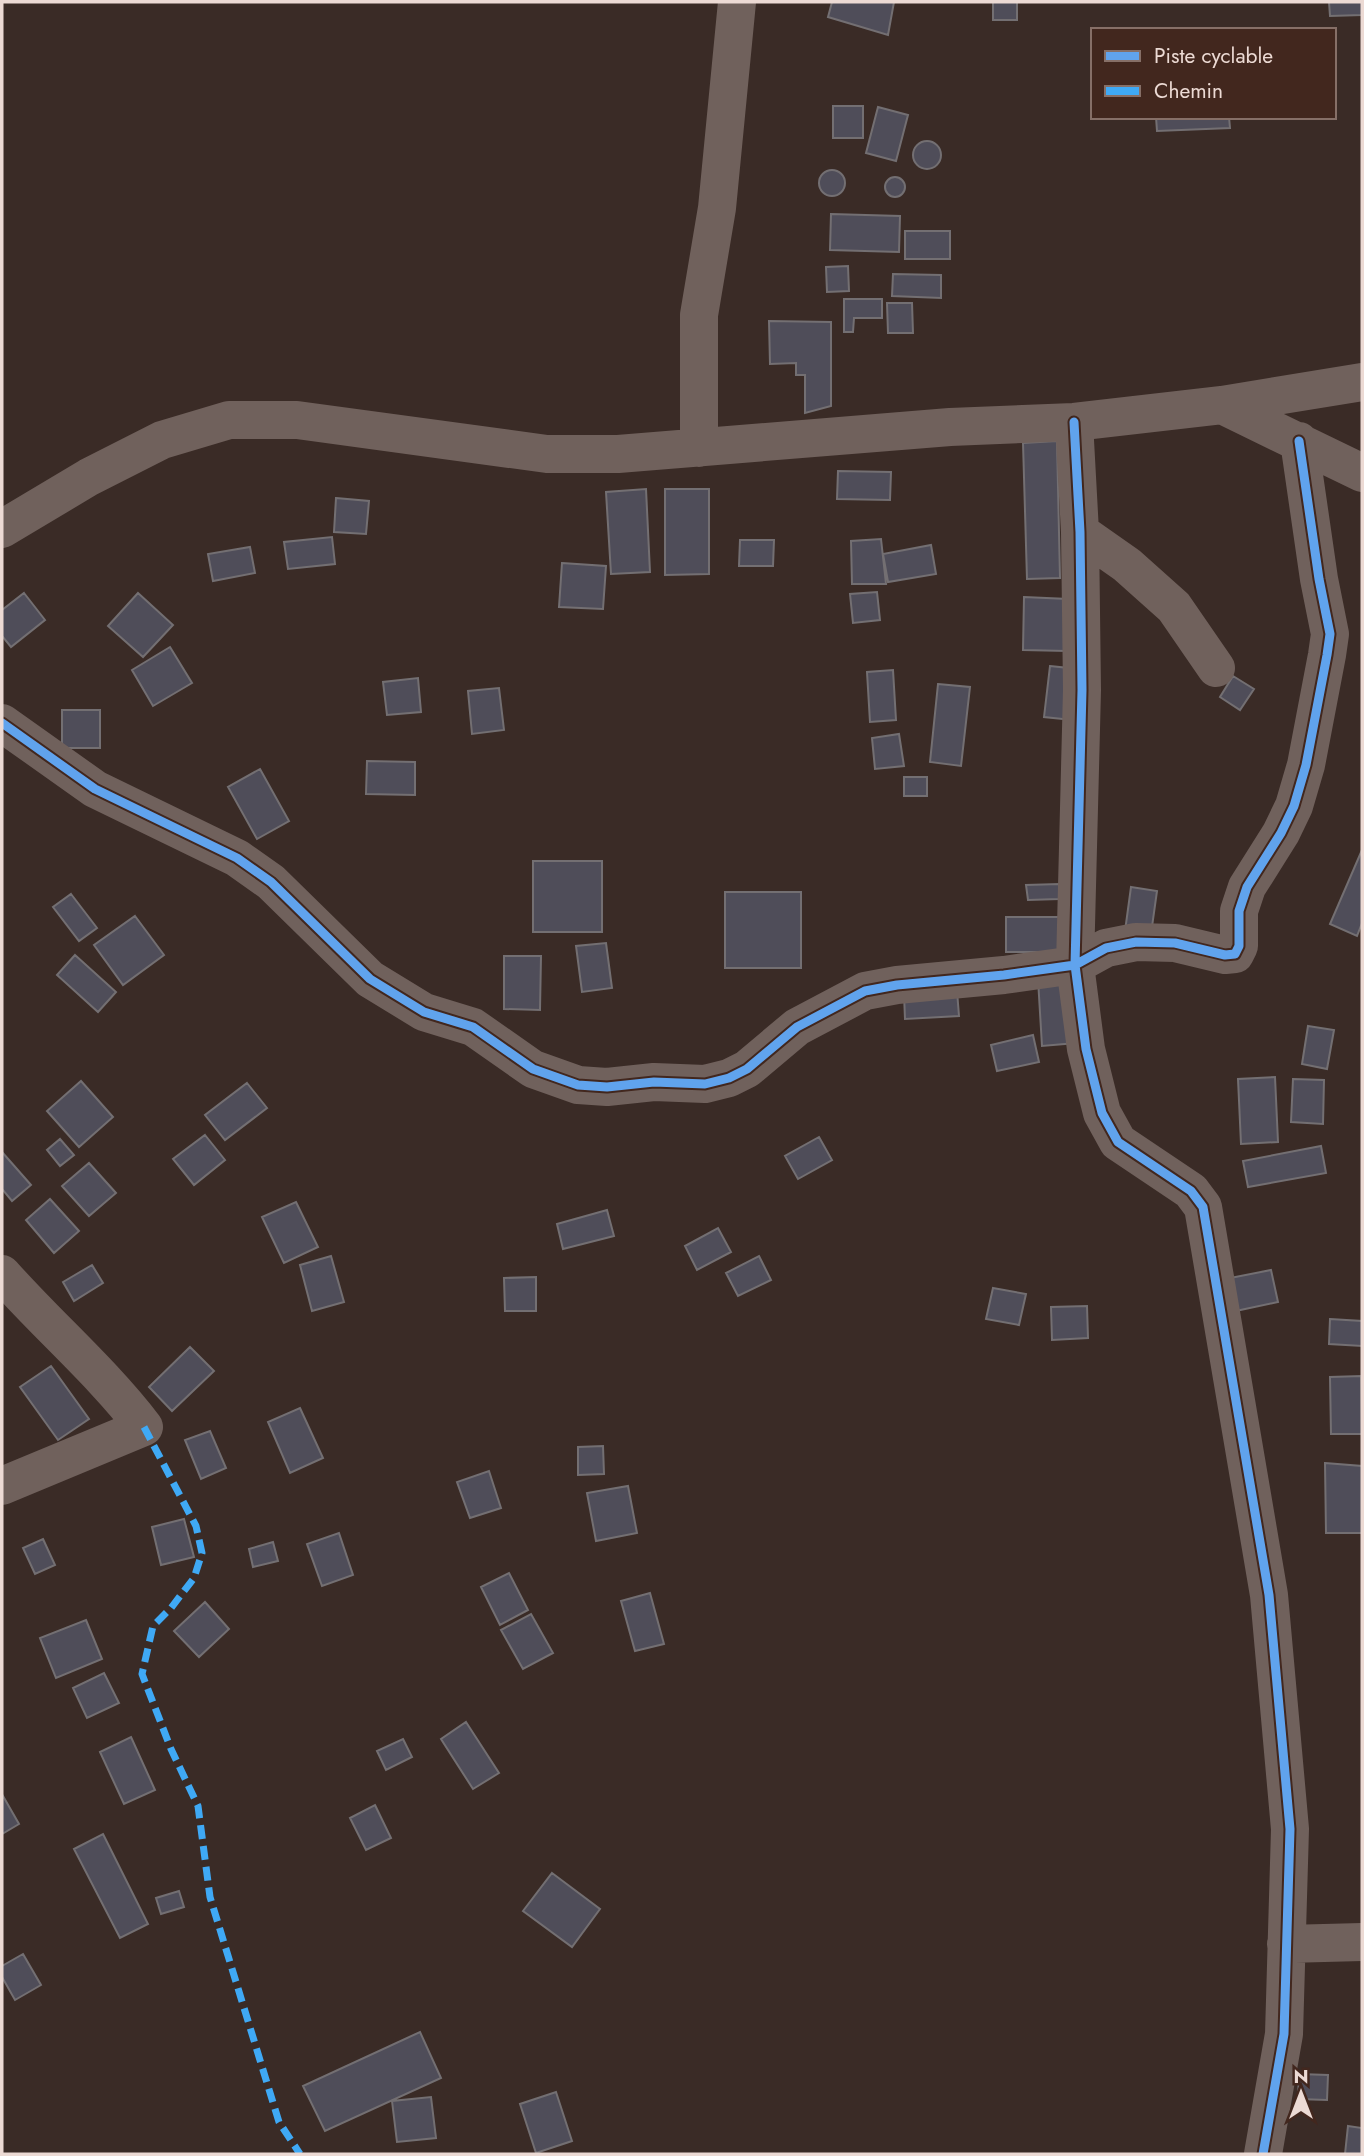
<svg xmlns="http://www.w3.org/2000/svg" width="1364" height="2156" viewBox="0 0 1364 2156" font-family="Jost,sans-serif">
  <rect width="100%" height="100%" fill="#3a2b26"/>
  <path fill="#4f4d59" stroke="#736f72" stroke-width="2" d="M832,2H894L888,35L828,17Z
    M993,2H1017V20H993Z
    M1329,2H1362V15L1330,16Z
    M833,106H863V138H833Z
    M878,107L908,115L896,161L866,153Z
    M1156,117H1229L1230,128L1157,131Z
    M913 155a14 14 0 1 1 28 0a14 14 0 1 1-28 0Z
    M819 183a13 13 0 1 1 26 0a13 13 0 1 1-26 0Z
    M885 187a10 10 0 1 1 20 0a10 10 0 1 1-20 0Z
    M831,214L900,216L899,252L830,250Z
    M905,231H950V259H905Z
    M848,266L849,291L827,292L826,267Z
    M893,274L941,275V298L892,296Z
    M844,299H882V318H854L853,332H844Z
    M887,303H912L913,333H888Z
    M769,321L831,322V406L805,413V375H796V363L770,364Z
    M1057,441L1060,578L1027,579L1023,443Z
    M838,471L891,472L890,500L837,499Z
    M646,489L650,572L611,574L606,492Z
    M665,489H709V574L665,575Z
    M336,498L369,501L366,534L334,532Z
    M332,537L335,564L288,569L284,542Z
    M881,539L886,584H852L851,541Z
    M740,540H774L773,566H739Z
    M931,545L936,574L888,582L883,554Z
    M250,547L255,573L213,581L208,554Z
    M562,563L606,566L603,609L559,607Z
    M877,592L880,620L853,623L850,594Z
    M24,593L45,620L11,647L2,636V610Z
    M138,593L173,625L143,657L108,626Z
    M1024,597L1068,599L1067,651L1023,650Z
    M170,647L192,683L153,706L132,670Z
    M1050,666L1078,669L1072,720L1044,717Z
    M893,670L896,720L870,722L867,672Z
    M1233,676L1254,689L1240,710L1220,697Z
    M418,678L421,712L387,715L383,682Z
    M938,684L970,687L961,766L930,762Z
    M499,688L504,730L472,734L468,691Z
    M62,710H100V748H62Z
    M899,734L904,766L875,769L872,738Z
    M367,761L415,762V795L366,794Z
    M260,769L289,821L257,839L228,787Z
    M904,777H927V796H904Z
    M1362,850V923L1357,936L1330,924Z
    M533,861H602V932H533Z
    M1059,884V899L1028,900L1026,885Z
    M1131,887L1157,891L1151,934L1125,931Z
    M725,892H801V968H725Z
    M71,894L97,928L79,941L53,907Z
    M135,916L164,955L123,985L94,945Z
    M1006,917H1059V952H1006Z
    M606,943L612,988L582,992L576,946Z
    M75,955L116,992L98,1012L57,975Z
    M504,956H541L540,1010L504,1009Z
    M1072,976L1076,1043L1042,1046L1038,979Z
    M957,991L959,1016L905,1019L904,994Z
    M1308,1026L1334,1030L1327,1069L1302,1064Z
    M1033,1035L1039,1062L997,1071L991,1045Z
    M1275,1077L1278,1142L1241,1144L1238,1079Z
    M1293,1079L1324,1080L1323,1124L1291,1122Z
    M81,1081L113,1117L79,1147L47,1111Z
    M247,1083L267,1108L225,1140L205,1115Z
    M205,1135L225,1160L194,1185L173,1159Z
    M819,1137L832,1160L798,1179L785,1156Z
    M60,1139L74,1155L60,1166L47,1150Z
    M1321,1146L1326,1173L1248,1187L1243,1161Z
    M2,1152L31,1185L12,1201L2,1189Z
    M89,1163L116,1193L89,1216L62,1186Z
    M50,1199L79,1231L54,1253L26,1220Z
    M296,1202L318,1247L284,1263L262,1217Z
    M607,1210L614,1236L563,1249L557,1224Z
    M718,1228L731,1252L697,1270L685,1246Z
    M331,1256L344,1302L312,1311L300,1265Z
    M759,1256L771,1280L738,1296L726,1273Z
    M92,1265L103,1283L74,1301L63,1282Z
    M1271,1270L1278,1302L1231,1312L1225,1279Z
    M536,1277V1311H505L504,1278Z
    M993,1288L1026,1294L1019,1325L986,1319Z
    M1087,1306L1088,1338L1052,1340L1051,1307Z
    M1330,1319L1362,1321V1346L1329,1344Z
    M190,1347L214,1371L172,1411L149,1387Z
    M51,1366L89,1419L58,1440L20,1387Z
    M1361,1376L1362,1434H1331L1330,1377Z
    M300,1408L323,1458L290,1473L268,1422Z
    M210,1431L226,1468L201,1479L185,1440Z
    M603,1446L604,1474L578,1475V1447Z
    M1325,1463L1362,1466V1533H1326Z
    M489,1471L501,1508L470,1518L457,1482Z
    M628,1486L637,1533L596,1541L587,1493Z
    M184,1519L194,1557L161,1565L152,1527Z
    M339,1533L353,1575L322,1586L307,1544Z
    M43,1539L55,1565L35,1574L23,1548Z
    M273,1542L278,1561L253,1567L249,1549Z
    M509,1573L528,1610L500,1625L481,1587Z
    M650,1593L664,1644L635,1651L621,1601Z
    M205,1602L229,1629L199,1657L174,1631Z
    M531,1614L553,1653L523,1669L501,1630Z
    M86,1620L102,1659L56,1678L40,1638Z
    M104,1673L119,1703L87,1718L73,1688Z
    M466,1722L499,1773L473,1789L441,1739Z
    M131,1737L155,1790L124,1804L100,1752Z
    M403,1739L412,1757L386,1770L377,1751Z
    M3,1796L19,1824L2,1834V1797Z
    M375,1805L391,1838L366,1850L350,1818Z
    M103,1834L148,1924L120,1938L74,1849Z
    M552,1873L600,1909L572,1947L523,1911Z
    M179,1891L184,1907L161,1914L156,1898Z
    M23,1954L41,1985L15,2000L2,1977V1966Z
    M420,2032L441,2078L325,2131L303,2086Z
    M1299,2074L1328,2075L1327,2100L1298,2099Z
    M556,2092L572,2141L536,2153L520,2104Z
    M431,2097L436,2138L397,2142L392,2101Z
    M1348,2126L1362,2128V2154H1345Z"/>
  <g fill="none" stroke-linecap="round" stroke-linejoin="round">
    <path stroke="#70615c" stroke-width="38" d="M1222,405L1362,473
      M1074,422L1080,532L1082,690L1075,965L1086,1049L1102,1113L1118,1142L1191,1191L1203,1207L1269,1595L1290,1829L1284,2034L1263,2154
      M699,448V315L717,208L737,2
      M2,529L89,477L162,440L229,420H297L547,454H618L950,427L1074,422L1222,405L1362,382
      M1080,532L1127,565L1174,607L1216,668
      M2,723L95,789L237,858L271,882L370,979L424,1012L473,1027L533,1069L578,1085L607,1087L654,1082L705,1084L729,1078L747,1069L797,1027L865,991L897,985L1004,975L1075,965L1106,948L1136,942L1175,943L1225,955L1235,954L1239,946V911L1247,887L1281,833L1294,806L1306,765L1327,655L1330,634L1319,579L1299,441
      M2,1274C48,1326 102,1372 144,1427L2,1486
      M1286,1944L1362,1942"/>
    <path stroke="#3fa9f5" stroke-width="7" stroke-dasharray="14 7" stroke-linecap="butt" d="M144,1427L196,1526L202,1553L194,1578L171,1608L153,1626L142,1674L171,1749L198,1806L210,1897L279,2122L300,2154"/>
    <defs>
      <path id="cycleway" d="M1074,422L1080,532L1082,690L1075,965L1086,1049L1102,1113L1118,1142L1191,1191L1203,1207L1269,1595L1290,1829L1284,2034L1263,2154
        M2,723L95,789L237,858L271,882L370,979L424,1012L473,1027L533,1069L578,1085L607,1087L654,1082L705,1084L729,1078L747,1069L797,1027L865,991L897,985L1004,975L1075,965L1106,948L1136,942L1175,943L1225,955L1235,954L1239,946V911L1247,887L1281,833L1294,806L1306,765L1327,655L1330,634L1319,579L1299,441"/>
    </defs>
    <use href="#cycleway" stroke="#42271e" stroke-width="13"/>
    <use href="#cycleway" stroke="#60a3ed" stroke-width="9"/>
  </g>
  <rect width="1364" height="2156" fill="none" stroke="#ecdad4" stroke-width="7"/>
  <rect x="1091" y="28" width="245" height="91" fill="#42271e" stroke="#866f67" stroke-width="2"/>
  <rect x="1105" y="51" width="35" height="10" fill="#60a3ed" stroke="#866f67" stroke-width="2"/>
  <text x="1154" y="63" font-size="21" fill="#ecdad4">Piste cyclable</text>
  <rect x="1105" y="86" width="35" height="10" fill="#3fa9f5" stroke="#866f67" stroke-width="2"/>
  <text x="1154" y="98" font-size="21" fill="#ecdad4">Chemin</text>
  <g transform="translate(1301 2093)" stroke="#42271e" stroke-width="5" paint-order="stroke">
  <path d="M0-5L12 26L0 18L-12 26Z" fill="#ecdad4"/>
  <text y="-10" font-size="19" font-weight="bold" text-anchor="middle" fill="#ecdad4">N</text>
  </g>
</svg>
